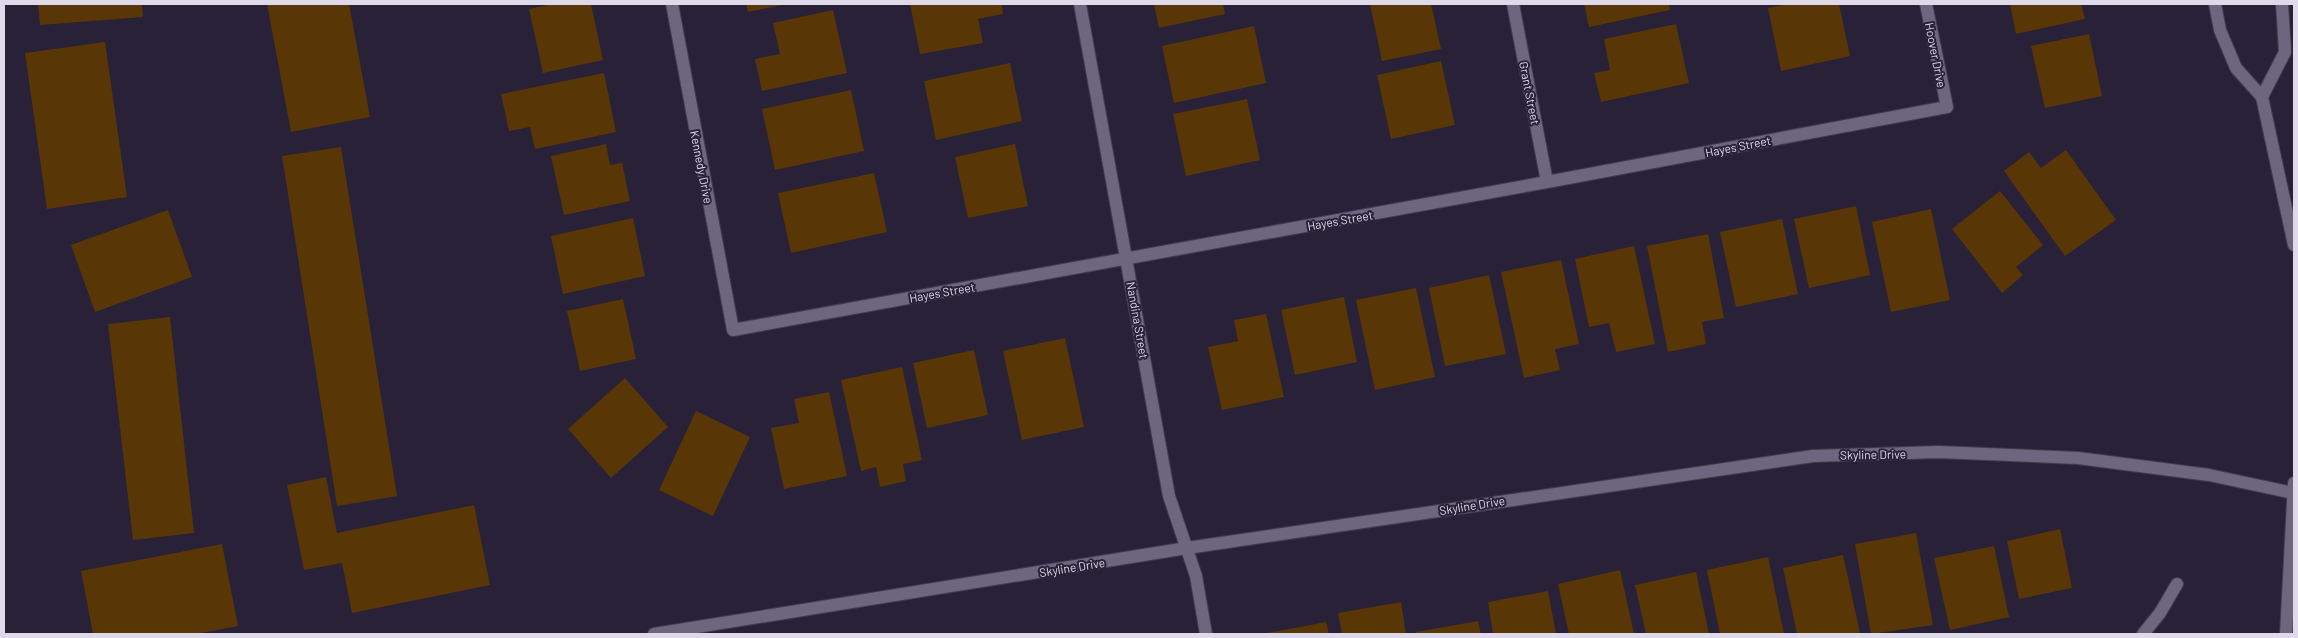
<svg xmlns="http://www.w3.org/2000/svg" width="2298" height="638" viewBox="0 0 2298 638" font-family="Barlow,sans-serif">
  <rect width="100%" height="100%" fill="#292137"/>
  <path fill="#593605" d="M38,4H142L143,17L40,25Z
    M267,4H349L370,117L291,132Z
    M552,4H591L603,60L543,73L529,9Z
    M746,4H782V5L748,12Z
    M910,4H1002L1003,14L978,19L983,43L920,54Z
    M1154,4H1223L1225,14L1159,28Z
    M1370,4H1431L1441,49L1382,61Z
    M1584,4H1669L1670,10L1589,27Z
    M1787,4H1839L1850,56L1781,71L1768,8Z
    M2010,4H2081L2085,19L2016,34Z
    M833,10L847,73L762,91L755,59L780,54L773,23Z
    M1676,24L1689,83L1601,102L1594,73L1610,70L1604,39Z
    M1254,26L1266,83L1174,103L1162,46Z
    M2089,34L2102,96L2045,108L2031,46Z
    M105,42L127,197L47,209L25,53Z
    M1441,61L1455,125L1391,139L1377,75Z
    M1010,63L1022,121L936,140L924,81Z
    M604,73L616,132L535,149L530,127L509,131L501,94Z
    M851,90L864,151L775,170L762,109Z
    M1247,99L1260,160L1186,176L1173,114Z
    M606,144L610,165L622,163L630,201L564,215L551,156Z
    M1015,144L1028,206L968,218L955,157Z
    M341,147L397,496L337,506L282,156Z
    M2066,150L2116,220L2065,256L2004,171L2029,152L2041,168Z
    M874,173L887,232L791,253L778,193Z
    M2000,191L2043,245L2016,267L2023,275L2002,293L1952,229Z
    M1856,206L1870,275L1809,288L1794,219Z
    M1931,209L1950,300L1891,312L1872,222Z
    M168,210L192,277L95,312L71,245Z
    M633,218L645,276L563,294L551,236Z
    M1782,219L1798,294L1736,307L1720,232Z
    M1708,234L1724,318L1702,322L1706,344L1668,352L1647,246Z
    M1634,246L1655,344L1616,352L1609,323L1589,327L1575,259Z
    M1561,260L1579,344L1555,349L1560,370L1524,378L1501,272Z
    M1489,275L1506,354L1445,366L1429,288Z
    M1416,288L1435,377L1375,390L1356,300Z
    M1344,297L1357,362L1295,375L1281,310Z
    M623,299L636,359L580,371L567,311Z
    M1266,314L1284,397L1222,410L1208,347L1238,341L1234,320Z
    M170,317L194,533L133,540L108,324Z
    M1065,338L1084,427L1022,440L1003,351Z
    M974,350L988,415L927,428L913,363Z
    M902,367L922,460L903,464L906,481L880,487L876,467L861,471L841,380Z
    M625,378L668,427L611,478L568,429Z
    M829,392L847,476L784,489L771,428L799,423L794,399Z
    M696,411L750,437L713,516L659,490Z
    M326,477L337,533L474,505L490,585L352,613L342,563L304,570L287,485Z
    M2060,529L2072,588L2019,599L2007,541Z
    M1916,533L1933,625L1871,634L1855,544Z
    M222,544L238,626L196,634H93L81,571Z
    M1994,546L2009,617L1950,630L1934,558Z
    M1843,555L1860,633L1797,634L1783,568Z
    M1768,557L1784,634H1720L1707,570Z
    M1620,570L1634,634H1569L1558,584Z
    M1696,572L1709,634H1646L1635,585Z
    M1548,591L1556,634H1493L1488,602Z
    M1401,602L1406,634H1342L1338,613Z
    M1478,621L1481,634H1416V632Z
    M1326,622L1329,634H1267V633Z"/>
  <g fill="none" stroke-linecap="round" stroke-linejoin="round">
    <defs>
      <path id="minor" d="M672,4L733,330L1547,182L1947,107L1926,4
        M1080,4L1169,496L1196,576L1206,634
        M1513,4L1547,182
        M2215,4L2220,30L2236,68L2262,97L2294,245
        M2262,97L2285,52L2282,4
        M654,634L1187,548L1813,456L1939,452L2078,458L2209,475L2293,493
        M2143,634L2160,613L2177,584
        M2286,634L2294,483"/>
    </defs>
    <use href="#minor" stroke="#433c4f" stroke-width="14"/>
    <use href="#minor" stroke="#6e657f" stroke-width="12"/>
  </g>
  <g text-anchor="middle" dominant-baseline="central" stroke-width="4" stroke-linejoin="round" paint-order="stroke">
    <g font-size="12" fill="#dfdae9" stroke="#292137">
      <text transform="translate(1936 55) rotate(79)">Hoover Drive</text>
      <text transform="translate(1530 93) rotate(79)">Grant Street</text>
      <text transform="translate(1738 146) rotate(-11)">Hayes Street</text>
      <text transform="translate(702 167) rotate(79)">Kennedy Drive</text>
      <text transform="translate(1340 220) rotate(-10)">Hayes Street</text>
      <text transform="translate(942 292) rotate(-10)">Hayes Street</text>
      <text transform="translate(1138 320) rotate(80)">Nandina Street</text>
      <text transform="translate(1873 454) rotate(-1)">Skyline Drive</text>
      <text transform="translate(1472 505) rotate(-9)">Skyline Drive</text>
      <text transform="translate(1072 567) rotate(-9)">Skyline Drive</text>
    </g>
  </g>
  <rect width="2298" height="638" fill="none" stroke="#dfdae9" stroke-width="10"/>
</svg>
